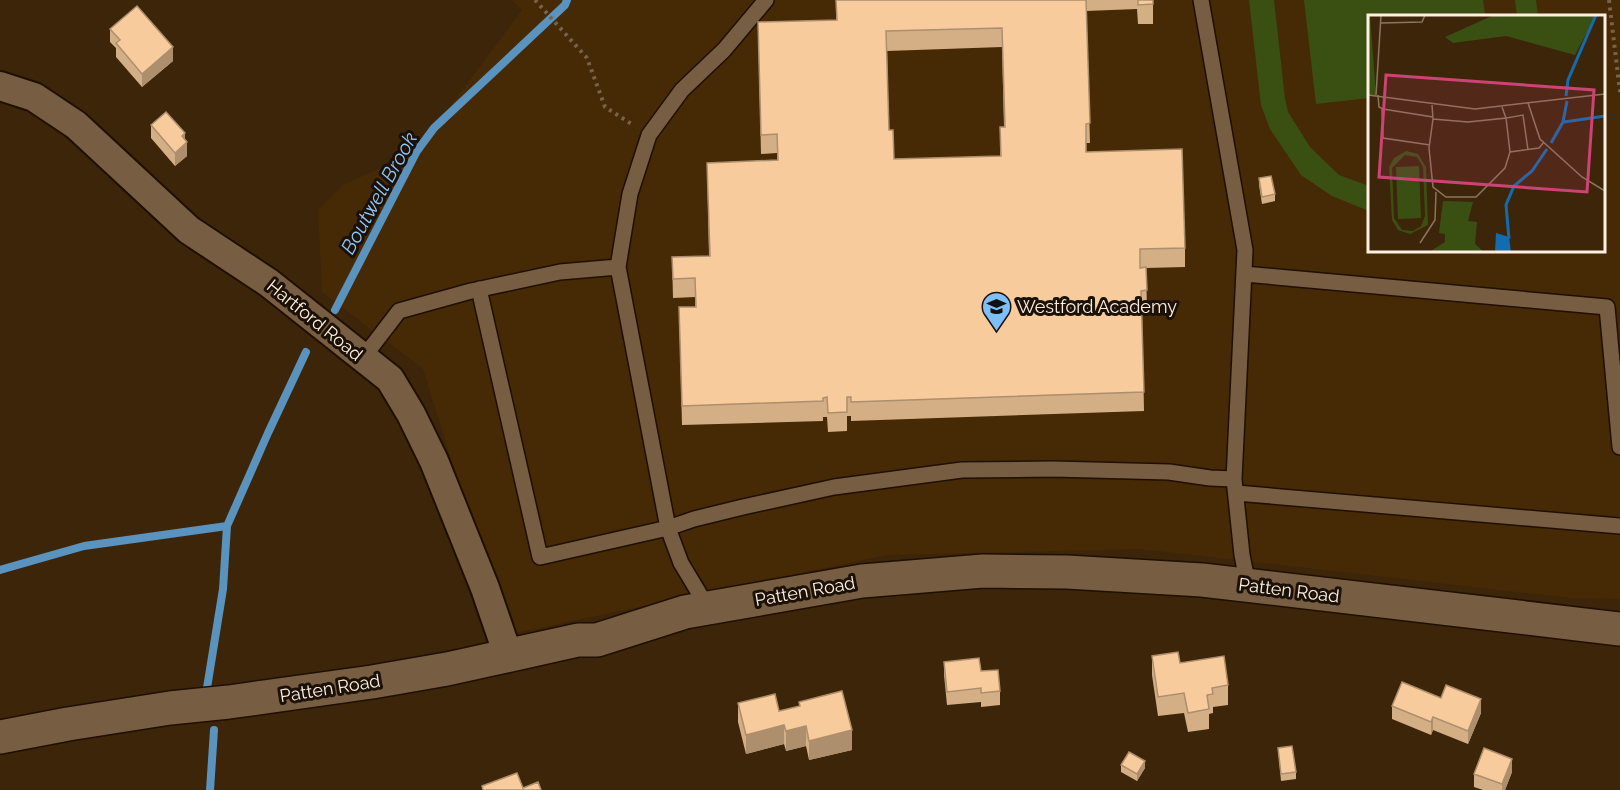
<svg xmlns="http://www.w3.org/2000/svg" width="1620" height="790" viewBox="0 0 1620 790" font-family="Raleway,sans-serif">
  <rect width="100%" height="100%" fill="#3c2509"/>
  <path fill="#462a06" fill-rule="evenodd" d="M511,0H1620V599L1571,598L1140,549L887,555L506,635L423,369L322,292L318,210L343,185L417,151L522,10ZM1370,16H1604V250H1370Z"/>
  <path fill="#3a5013" d="M1249,0H1274L1285,99L1288,112L1310,147L1339,175L1369,186V211L1332,196L1301,175L1270,129L1261,105Z
    M1304,0H1483L1485,16H1370L1369,98L1316,104Z
    M1515,0H1536L1538,16H1517Z"/>
  <g fill="none" stroke-linecap="round" stroke-linejoin="round">
    <path stroke="#5993be" stroke-width="8" d="M335,310L417,151L434,128L565,5L567,0
      M0,570L84,546L227,526
      M206,694L223,589L227,526L268,433L306,352
      M210,790L214,730"/>
    <defs>
      <path id="service" d="M1201,0L1245,250L1234,479
        M1244,274L1607,307L1620,447
        M479,289L540,557L668,528L618,267
        M363,358L399,311L471,291L560,272L618,267L630,194L649,135L682,90L724,50L766,0
        M1236,493L1620,526
        M708,608L681,563L668,528L694,519L743,507L834,487L962,470L1053,469L1169,472L1210,478L1234,479L1242,555L1248,585"/>
      <path id="minor" d="M0,86L34,97L76,125L189,230L269,283L390,379L411,414L434,461L485,588L508,655"/>
      <path id="tertiary" d="M0,737L68,724L170,708L229,702L372,682L447,669L578,640H597L685,612L862,581L983,571L1067,572L1202,580L1620,629"/>
    </defs>
    <use href="#service" stroke="#200f00" stroke-width="18"/>
    <use href="#minor" stroke="#200f00" stroke-width="32"/>
    <use href="#tertiary" stroke="#200f00" stroke-width="36"/>
    <path stroke="#77634b" stroke-width="4" stroke-dasharray="3 4.5" stroke-linecap="butt" d="M535,0L587,58L605,107L633,125
      M1609,0L1620,92"/>
    <use href="#service" stroke="#775d41" stroke-width="15"/>
    <use href="#minor" stroke="#775d41" stroke-width="28"/>
    <use href="#tertiary" stroke="#775d41" stroke-width="33"/>
  </g>
  <path fill="#d4af86" fill-rule="evenodd" d="M836,0H1153V24H1138L1137,9L1086,11L1090,143H1086V152L1185,248V267L1146,268L1147,310H1142L1144,411L851,421V416H847V431L828,432L827,417H823V421L682,425L679,307H695V297L673,298L672,257L709,256L707,163L777,160V153L761,154L758,22L836,20ZM1002,47L1004,127H1000V156L894,159L889,130L887,51Z
    M110,29L173,61L142,87L116,57V48L110,42Z
    M151,125L185,140L187,156L175,166L151,138Z
    M1259,178L1275,194V201L1262,204L1259,185Z
    M1152,656L1180,663L1228,685V705L1213,707V713L1209,714V729L1188,732L1184,713L1158,716L1152,675Z
    M944,662L981,671L1000,691V705L981,707V702L947,705L944,675Z
    M1441,698L1481,713L1468,744L1433,730L1431,735L1392,719V706Z
    M799,702L852,750L809,760L806,746L786,751L784,744L746,754L738,722V703L779,711L799,706Z
    M1278,748L1296,772V779L1281,781Z
    M1121,765L1145,768L1137,781L1121,772Z
    M1512,772L1505,790H1483L1474,787V774Z"/>
  <path fill="#ad8e6d" d="M173,47V61L142,87V74Z
    M185,133V144L187,142V156L175,166V153L182,136Z
    M1481,699V713L1468,744V731Z
    M1433,717V730L1431,735V722Z
    M784,725V744L746,754V735Z
    M806,726V746L786,751V731Z
    M852,730V750L809,760V741Z
    M1512,759V772L1505,790H1502V784Z
    M1145,761V768L1137,781V774Z"/>
  <path fill="#f7cb9c" stroke="#ad8e6d" stroke-width="1.5" fill-rule="evenodd" d="M836,0H1086L1090,123L1086,124V152L1182,149L1185,248L1140,249V268L1146,267L1147,290L1141,291L1144,392L851,402V397H847V412L828,413L827,397L823,398V401L682,406L679,307H696L695,278L673,279L672,257L710,256L707,163L778,160L777,134L761,135L758,22L837,20ZM1002,28L1005,127H1000L1001,156L894,159L893,130H889L886,31Z
    M1138,0H1153V4L1138,5Z
    M137,6L173,47L142,74L116,43L120,40L110,29Z
    M166,112L185,133L182,136L187,142L175,153L151,125Z
    M1271,176L1275,194L1262,197L1259,178Z
    M1178,652L1180,663L1224,656L1228,685L1212,688L1213,694L1207,695L1209,709L1188,713L1184,693L1158,697L1152,656Z
    M979,658L981,671L998,670L1000,691L981,693V688L947,692L944,662Z
    M1402,682L1441,698L1446,685L1481,699L1468,731L1433,717L1431,722L1392,706Z
    M842,691L852,730L809,741L806,726L786,731L784,725L746,735L738,703L775,694L779,711L800,706L799,702Z
    M1292,746L1296,772L1281,774L1278,748Z
    M1484,748L1512,759L1502,784L1474,774Z
    M1129,752L1145,761L1137,774L1121,765Z
    M517,773L523,788L538,782L541,790H483L482,786Z"/>
  <defs>
    <symbol id="school-pin" viewBox="-11 -11 22 30"><path d="M0 17L-7.5 6A9.5 9.5 0 1 1 7.5 6Z" fill="#7ebef9" stroke="#1b1106"/><path d="M0-5L7-2L0 1L-7-2ZM-4 1L0 2.5L4 1V4Q0 6-4 4Z" fill="#111"/></symbol>
  </defs>
  <g fill-rule="evenodd">
    <use href="#school-pin" x="980" y="290" width="33" height="45"/>
  </g>
  <g text-anchor="middle" dominant-baseline="central" stroke-width="6" stroke-linejoin="round" paint-order="stroke">
    <g font-size="18" fill="#ffefe0" stroke="#1b1106" text-anchor="start">
      <text x="1017" y="306">Westford Academy</text>
    </g>
    <g font-size="18" fill="#ffefe0" stroke="#1b1106">
      <text transform="translate(315 320) rotate(39)">Hartford Road</text>
      <text transform="translate(1289 590) rotate(7)">Patten Road</text>
      <text transform="translate(805 591) rotate(-10)">Patten Road</text>
      <text transform="translate(330 688) rotate(-9)">Patten Road</text>
    </g>
    <g font-size="20" font-style="italic" fill="#8ec8fd" stroke="#1b1106">
      <text transform="translate(379 193) rotate(-61)">Boutwell Brook</text>
    </g>
  </g>
  <g transform="translate(1368 15)">
    <rect width="237" height="237" fill="#3c2509"/>
    <path d="M0,0H2L8,80H0ZM126,0H228L207,40L138,21L85,28L77,22ZM38,136L50,139L58,152L60,210L42,219L30,215L24,205L21,152L26,143ZM37,140L49,142L55,152L57,201L53,211L45,216L34,215L26,203L24,153ZM51,151L53,203L30,204L28,152ZM75,186L105,187L100,206L109,207L107,229L116,237H61L77,227V219L71,218Z" fill="#3a5013" fill-rule="evenodd"/>
    <path d="M128,218L141,222L143,237H127Z" fill="#126cb0"/>
    <path fill="none" stroke="#126cb0" stroke-width="3" d="M198,81L200,65L228,0M196,107L237,101M183,128L195,107L199,86M141,224L138,190L146,171L164,156L179,134"/>
    <path fill="none" stroke="#8a765f" stroke-width="1.5" d="M13,8L54,7L57,0M0,80L107,94L237,79M8,80L13,0M10,80L11,92L15,94L65,102M160,88L172,124L214,162L237,176M64,90L65,104L100,107L138,103L134,92M14,94L15,123L62,130M65,104L61,133L65,172L78,182H108L137,153L142,137L171,133L176,127M142,137L138,103L155,100L160,135M52,228L67,205L68,177"/>
    <path fill="#ce4376" fill-opacity="0.15" stroke="#ce4376" stroke-width="3" d="M18,60L226,75L219,177L11,162Z"/>
    <rect width="237" height="237" fill="none" stroke="#ffefe0" stroke-width="3"/>
  </g>
</svg>
